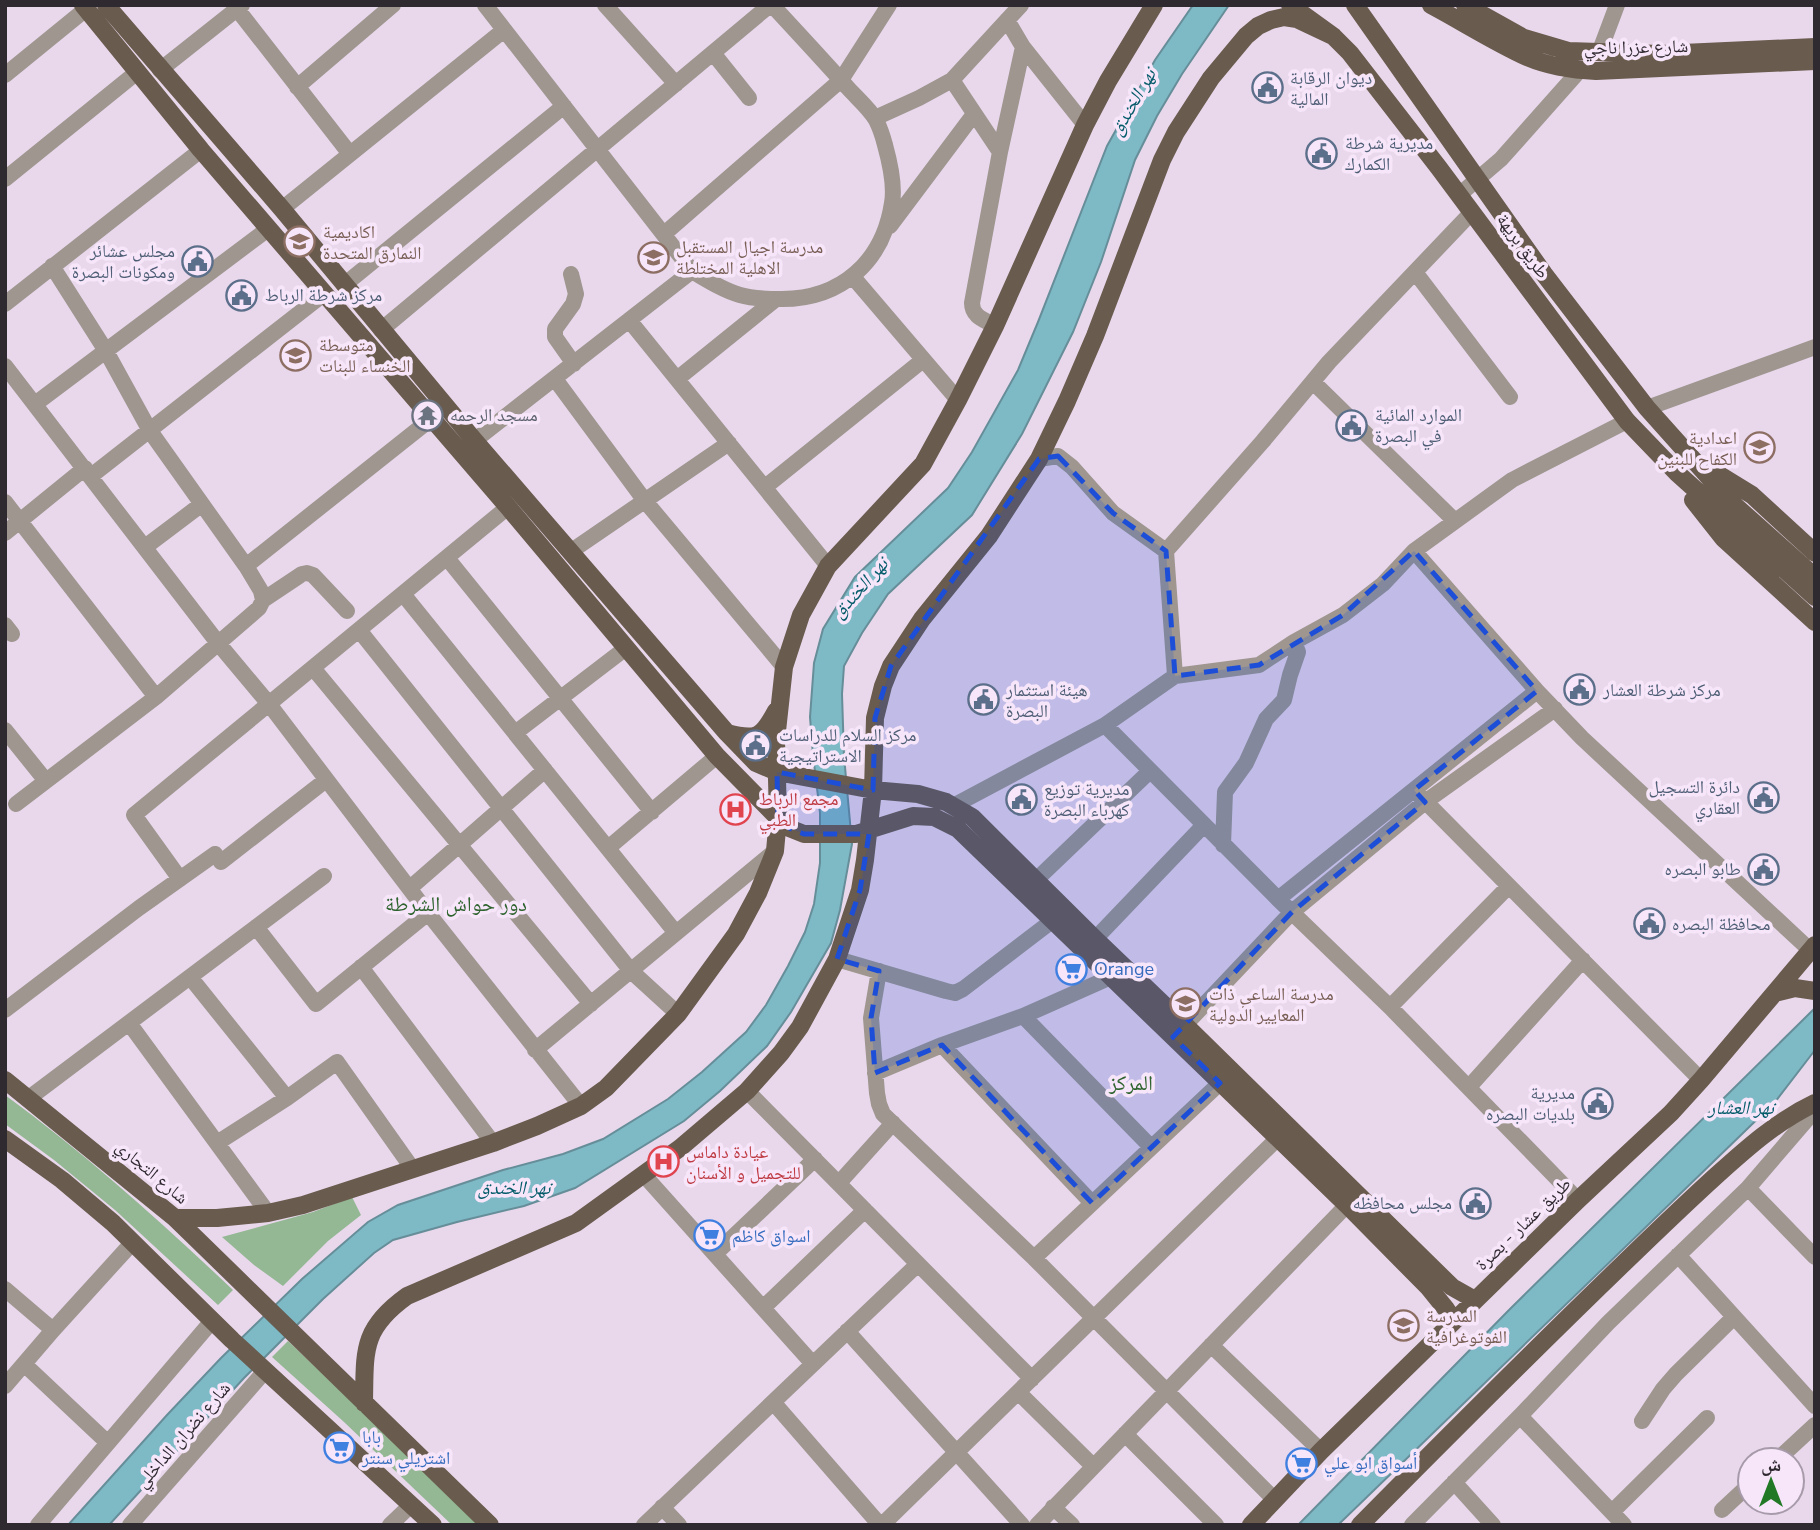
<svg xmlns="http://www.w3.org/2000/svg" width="1820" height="1530" viewBox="0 0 1820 1530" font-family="'Nunito Sans','Noto Naskh Arabic',sans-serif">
  <rect width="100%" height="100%" fill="#e9d8ec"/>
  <path fill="#94b794" d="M5,1095C86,1154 161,1222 233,1290L218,1305L115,1210L54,1160L5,1124Z
    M352,1197L361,1215L328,1241L283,1286L254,1265L222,1237L313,1212Z
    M288,1341L482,1525H452L344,1422L272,1357Z"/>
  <path fill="#7eb9c6" stroke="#668e99" stroke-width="2" d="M1193,5H1229L1182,74L1157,116L1135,160L1101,262L1073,332L1022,434L972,515L888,594L862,633L844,666L842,694L844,756L852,844L840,910L831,943L791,1012L767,1046L720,1091L684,1121L575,1188L524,1206L457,1222L393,1240L374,1253L323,1299L244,1378L109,1525H68L167,1415L221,1358L302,1279L368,1222L398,1205L503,1170L563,1154L603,1139L668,1099L702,1072L746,1032L766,1005L788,966L805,932L814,904L820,863V813L813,755L810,717L814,663L823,629L855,577L948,488L972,452L1018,370L1038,322L1107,146L1155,60Z
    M1815,1008V1050L1775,1102L1338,1525H1298L1509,1310Z"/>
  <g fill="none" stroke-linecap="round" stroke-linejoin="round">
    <path stroke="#9e968f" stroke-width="16" d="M485,5L692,271C707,280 723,290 740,295C753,299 768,299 782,299C841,299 883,262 892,203C895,186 890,163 885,145C883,137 880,128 876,120C870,109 857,98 848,88C823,60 798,33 772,5
      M605,5L676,84
      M237,9L350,154
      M1007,20L1023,47L1085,125
      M713,53L749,98
      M1599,53L1617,5
      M160,70L242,5
      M5,75L86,9
      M952,80L1000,152
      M297,87L393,5
      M875,118L919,98L952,80L1021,5
      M5,179L136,73
      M1459,195L1501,159L1580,70
      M282,209L504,30
      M890,226L974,114
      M664,234L841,80L889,5
      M52,266L106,351L150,431L246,566L261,591L263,600
      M1415,272L1510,397
      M571,274L576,294L573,304L555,329V337L574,364
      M853,277L958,400
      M344,285L564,106
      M5,304L201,150
      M629,320L828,566
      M995,326C985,320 972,317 972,303L1000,152L1023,47
      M381,330L770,5
      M5,366L218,643L269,704L428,913L581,1106
      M555,379L645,501L784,667
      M677,379L776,299
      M1313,382L1455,521
      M35,404L268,229
      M1647,408L1815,347
      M465,448L692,271
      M1039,459L1058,456L1072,467L1113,513L1166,551
      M91,476L325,293
      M765,487L923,360
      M5,502L156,697
      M5,533L85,468
      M145,547L202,504
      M1414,551L1537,691L1582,738L1810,950
      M570,552L729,443
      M447,558L652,812
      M246,566L431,419
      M403,594L676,933
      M5,625L12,634
      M359,630L631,971L678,1014
      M313,668L591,1004
      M1175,676L1166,551L1263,441L1329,362L1472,212
      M1105,725L1278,899L1390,1007L1578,1200
      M5,730L46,781
      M515,733L626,648
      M1414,790L1701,1080
      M16,804L156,697L259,608L263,600L302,574L307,573L313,575L347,611
      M953,806L1105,725L1175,676L1259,665L1294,642L1343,615L1383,584L1414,551L1512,480L1627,421
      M1223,845L1225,792L1246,763L1266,719L1284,700L1290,675L1298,652L1294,642
      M608,848L717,756
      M221,862L326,780
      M180,879L134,815L508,507
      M1036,880L1150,771
      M410,888L545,770
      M1278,899L1537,691
      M256,927L316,1004L428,913
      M1095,939L1204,825
      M837,959L946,991L955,993L963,989L1052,921
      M361,967L493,1143
      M879,971L871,1018L877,1093L879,1104L883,1114L1034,1258L1275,1500
      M190,977L287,1098
      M1390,1007L1509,886
      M5,1010L139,908L215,854
      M1023,1016L1151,1147
      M129,1023L268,1213
      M1185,1025L1292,912L1425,802L1555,709
      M942,1045L1092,1203
      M535,1050L775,851
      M875,1073L942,1045L1023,1016L1111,977
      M1469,1087L1583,960
      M747,1091L1032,1379
      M29,1098L324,876
      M217,1143L287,1098L337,1062L412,1168
      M643,1174L813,1364
      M839,1183L893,1123
      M1748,1188L1815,1257
      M715,1254L815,1159
      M1678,1255L1815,1406
      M1034,1258L1220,1083
      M5,1289L53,1330
      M763,1308L865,1210
      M847,1331L1022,1525
      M1211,1345L1321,1451
      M24,1364L108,1443
      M5,1386L53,1330L133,1242
      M1018,1392L1093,1466
      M773,1402L880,1525
      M1520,1416L1624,1525
      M1642,1421L1663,1389L1676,1374L1734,1317
      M1125,1434L1216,1525
      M1777,1460L1815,1425
      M1454,1482L1493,1525
      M662,1507L679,1525
      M1053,1507L1072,1525
      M1722,1510L1750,1484
      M1612,1512L1707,1418
      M38,1525L212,1321
      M130,1525L265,1371
      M390,1525L411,1505
      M644,1525L918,1264
      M882,1525L1278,1138
      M1037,1525L1347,1205
      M1412,1525L1520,1416L1608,1323L1748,1188L1815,1110"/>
    <path stroke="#695b4d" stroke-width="18" d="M83,5L201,150L508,507L717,756L778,818L789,828L804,834H856L913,816L934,817L958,829L1347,1205L1429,1288L1446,1309L1454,1321
      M106,5L282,209L474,440L727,733L756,763L777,772L873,790L918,794L946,802L972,817L1095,939L1185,1025L1452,1287L1475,1300
      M1290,5L1333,36L1350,53L1439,168L1627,421L1677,473L1815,597
      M1355,5L1544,274L1647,408L1732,503L1815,577
      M1431,5C1463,22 1494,42 1527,57C1548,66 1573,70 1596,71L1815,61
      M1465,5L1524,38L1568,51L1661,54L1815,47
      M1708,468L1752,495L1815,553
      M1693,500L1723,538L1815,622
      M727,733C757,741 762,737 776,711
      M1775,993L1795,988L1815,991
      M5,1080L175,1218L490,1525
      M5,1139L62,1180L113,1223L232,1340L433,1525
      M175,1218H217L268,1213L303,1205L493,1143L537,1126L581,1106L606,1088L678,1014L736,934L758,893L775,851L778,818L776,740L784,667L801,615L828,566L923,464L958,400L995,326L1085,125L1108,81L1154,5
      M364,1403C365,1351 361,1329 407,1296L576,1223L680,1148L747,1091L781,1053L800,1027L837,959L860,890L865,860L873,790L875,718L883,686L891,666L922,619L989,536L1039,459L1067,401L1095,336L1162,160L1176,132L1211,78L1246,36L1258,26L1271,20L1284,17L1297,19L1333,36
      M1251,1525L1321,1451L1578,1200L1671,1113L1701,1080L1815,945
      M1360,1525C1447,1437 1535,1349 1624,1263C1655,1233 1685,1204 1717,1175C1747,1148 1777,1121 1815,1103"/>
  </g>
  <path fill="#1d4ed8" fill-opacity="0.2" stroke="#1d4ed8" stroke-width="5" stroke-dasharray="14 9" stroke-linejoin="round" d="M1058,456L1113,513L1166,551L1175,676L1259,665L1343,615L1414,551L1537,691L1414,790L1425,802L1292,912L1173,1037L1220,1083L1092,1203L942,1045L875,1073L871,1018L879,971L837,959L860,890L869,834H804L789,828L778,818L777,772L873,790L875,718L891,666L1039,459Z"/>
  <defs>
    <symbol id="civic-ring" viewBox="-11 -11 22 22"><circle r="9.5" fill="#f7e6fa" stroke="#5c6f8a" stroke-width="1.5"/><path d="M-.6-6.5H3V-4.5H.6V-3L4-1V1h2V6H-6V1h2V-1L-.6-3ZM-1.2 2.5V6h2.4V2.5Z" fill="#5c6f8a"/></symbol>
    <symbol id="university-ring" viewBox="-11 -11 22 22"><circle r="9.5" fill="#f7e6fa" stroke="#8d6e63" stroke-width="1.5"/><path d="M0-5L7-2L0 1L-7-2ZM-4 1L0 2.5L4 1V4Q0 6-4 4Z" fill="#8d6e63"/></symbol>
    <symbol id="school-ring" viewBox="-11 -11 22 22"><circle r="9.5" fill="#f7e6fa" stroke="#8d6e63" stroke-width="1.5"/><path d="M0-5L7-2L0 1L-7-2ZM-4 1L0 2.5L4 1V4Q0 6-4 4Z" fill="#8d6e63"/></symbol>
    <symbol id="temple-ring" viewBox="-11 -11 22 22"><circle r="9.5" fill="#f7e6fa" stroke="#6b7280" stroke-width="1.5"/><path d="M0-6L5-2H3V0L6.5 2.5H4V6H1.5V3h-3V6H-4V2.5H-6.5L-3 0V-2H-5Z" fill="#6b7280"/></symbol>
    <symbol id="hospital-ring" viewBox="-11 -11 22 22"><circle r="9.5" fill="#f7e6fa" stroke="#e0444e" stroke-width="1.5"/><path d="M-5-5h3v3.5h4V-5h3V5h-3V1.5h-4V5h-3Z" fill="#e0444e"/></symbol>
    <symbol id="supermarket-ring" viewBox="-11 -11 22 22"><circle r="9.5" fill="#f7e6fa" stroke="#3f7fe0" stroke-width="1.5"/><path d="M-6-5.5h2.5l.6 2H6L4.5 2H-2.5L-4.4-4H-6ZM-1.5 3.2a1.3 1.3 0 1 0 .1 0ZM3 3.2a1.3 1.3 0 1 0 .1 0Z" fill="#3f7fe0"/></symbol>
  </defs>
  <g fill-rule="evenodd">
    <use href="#civic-ring" x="1250" y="70" width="35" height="35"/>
    <use href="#civic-ring" x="1304" y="136" width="35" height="35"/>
    <use href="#university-ring" x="282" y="224" width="35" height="35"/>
    <use href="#school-ring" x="636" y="240" width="35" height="35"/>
    <use href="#civic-ring" x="180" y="244" width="35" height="35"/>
    <use href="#civic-ring" x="224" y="278" width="35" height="35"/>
    <use href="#school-ring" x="278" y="338" width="35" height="35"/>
    <use href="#temple-ring" x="410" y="398" width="35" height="35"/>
    <use href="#civic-ring" x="1334" y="408" width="35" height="35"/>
    <use href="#school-ring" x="1742" y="430" width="35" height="35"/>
    <use href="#civic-ring" x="1562" y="672" width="35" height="35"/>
    <use href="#civic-ring" x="966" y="682" width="35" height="35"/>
    <use href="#civic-ring" x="738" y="728" width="35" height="35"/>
    <use href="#civic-ring" x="1746" y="780" width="35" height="35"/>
    <use href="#civic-ring" x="1004" y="782" width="35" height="35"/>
    <use href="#hospital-ring" x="718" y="792" width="35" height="35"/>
    <use href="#civic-ring" x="1746" y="852" width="35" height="35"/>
    <use href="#civic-ring" x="1632" y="906" width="35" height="35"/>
    <use href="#supermarket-ring" x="1054" y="952" width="35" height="35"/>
    <use href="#school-ring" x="1168" y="986" width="35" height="35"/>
    <use href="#civic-ring" x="1580" y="1086" width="35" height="35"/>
    <use href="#hospital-ring" x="646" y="1144" width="35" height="35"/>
    <use href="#civic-ring" x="1458" y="1186" width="35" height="35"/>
    <use href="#supermarket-ring" x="692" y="1218" width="35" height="35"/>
    <use href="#school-ring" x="1386" y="1308" width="35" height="35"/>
    <use href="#supermarket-ring" x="322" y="1430" width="35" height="35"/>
    <use href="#supermarket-ring" x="1284" y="1446" width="35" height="35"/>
  </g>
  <g text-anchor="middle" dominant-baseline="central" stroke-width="7" stroke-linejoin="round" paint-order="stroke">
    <g font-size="18" fill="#2f2930" stroke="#f7e6fa">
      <text transform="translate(1636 47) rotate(-1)">شارع عزرا ناجي</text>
      <text transform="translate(1523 246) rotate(54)">طريق بريهة</text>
      <text transform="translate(152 1172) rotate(40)">شارع التجاري</text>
      <text transform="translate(1523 1224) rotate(-44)">طريق عشار - بصرة</text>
      <text transform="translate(183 1435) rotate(-49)">شارع نضران الداخلي</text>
    </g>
    <g font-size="18" fill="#4e5e75" stroke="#f7e6fa" text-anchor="start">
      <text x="1290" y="78">ديوان الرقابة<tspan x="1290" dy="21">المالية</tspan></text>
      <text x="1345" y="143">مديرية شرطة<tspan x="1345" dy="21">الكمارك</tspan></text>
      <text x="175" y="251" text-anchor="end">مجلس عشائر<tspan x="175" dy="21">ومكونات البصرة</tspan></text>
      <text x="265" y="295">مركز شرطة الرباط</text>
      <text x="1375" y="415">الموارد المائية<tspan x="1375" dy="21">في البصرة</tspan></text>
      <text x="1006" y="690">هيئة استثمار<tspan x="1006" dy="21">البصرة</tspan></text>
      <text x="1603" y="690">مركز شرطة العشار</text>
      <text x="779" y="735">مركز السلام للدراسات<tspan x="779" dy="21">الاستراتيجية</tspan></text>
      <text x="1740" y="787" text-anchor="end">دائرة التسجيل<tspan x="1740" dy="21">العقاري</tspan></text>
      <text x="1044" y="789">مديرية توزيع<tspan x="1044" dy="21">كهرباء البصرة</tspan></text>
      <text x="1741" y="869" text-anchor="end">طابو البصره</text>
      <text x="1672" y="924">محافظة البصره</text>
      <text x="1575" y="1093" text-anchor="end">مديرية<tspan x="1575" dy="21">بلديات البصره</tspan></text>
      <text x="1452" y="1203" text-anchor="end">مجلس محافظه</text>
    </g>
    <g font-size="18" fill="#785e54" stroke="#f7e6fa" text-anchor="start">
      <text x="323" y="232">اكاديمية<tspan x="323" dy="21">النمارق المتحدة</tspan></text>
      <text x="676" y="247">مدرسة اجيال المستقبل<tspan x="676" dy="21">الاهلية المختلطة</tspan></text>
      <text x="319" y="345">متوسطة<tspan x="319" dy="21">الخنساء للبنات</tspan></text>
      <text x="1737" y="438" text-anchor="end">اعدادية<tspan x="1737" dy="21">الكفاح للبنين</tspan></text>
      <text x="1209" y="994">مدرسة الساعي ذات<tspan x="1209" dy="21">المعايير الدولية</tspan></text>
      <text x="1426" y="1316">المدرسة<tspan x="1426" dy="21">الفوتوغرافية</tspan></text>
    </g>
    <g font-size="18" fill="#5b616d" stroke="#f7e6fa" text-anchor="start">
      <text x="450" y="415">مسجد الرحمه</text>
    </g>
    <g font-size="18" fill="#be3a42" stroke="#f7e6fa" text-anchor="start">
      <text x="759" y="799">مجمع الرباط<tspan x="759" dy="21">الطبي</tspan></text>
      <text x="686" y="1152">عيادة داماس<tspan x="686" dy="21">للتجميل و الأسنان</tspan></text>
    </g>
    <g font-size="18" fill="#366cbe" stroke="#f7e6fa" text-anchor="start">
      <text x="1094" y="969">Orange</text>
      <text x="732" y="1236">اسواق كاظم</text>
      <text x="362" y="1437">بابا<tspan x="362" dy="21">اشتريلي سنتر</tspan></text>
      <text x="1324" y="1463">أسواق ابو علي</text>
    </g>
    <g font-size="19" font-style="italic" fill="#045b69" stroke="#f7e6fa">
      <text transform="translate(1133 102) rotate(-60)">نهر الخندق</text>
      <text transform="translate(860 588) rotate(-48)">نهر الخندق</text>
      <text x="1741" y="1108">نهر العشار</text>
      <text x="514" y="1188">نهر الخندق</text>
    </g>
    <g font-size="21" fill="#2e632e" stroke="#f7e6fa">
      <text x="456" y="904">دور حواش الشرطة</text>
      <text x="1131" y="1083">المركز</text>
    </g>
  </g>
  <rect width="1820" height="1530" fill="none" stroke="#2f2930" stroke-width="14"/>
  <g transform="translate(1771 1481)"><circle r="33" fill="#f7e6fa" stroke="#a79aa9" stroke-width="2"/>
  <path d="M0-5L12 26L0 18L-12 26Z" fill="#217825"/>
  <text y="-10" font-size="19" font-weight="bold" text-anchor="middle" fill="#2f2930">ش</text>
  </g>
</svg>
